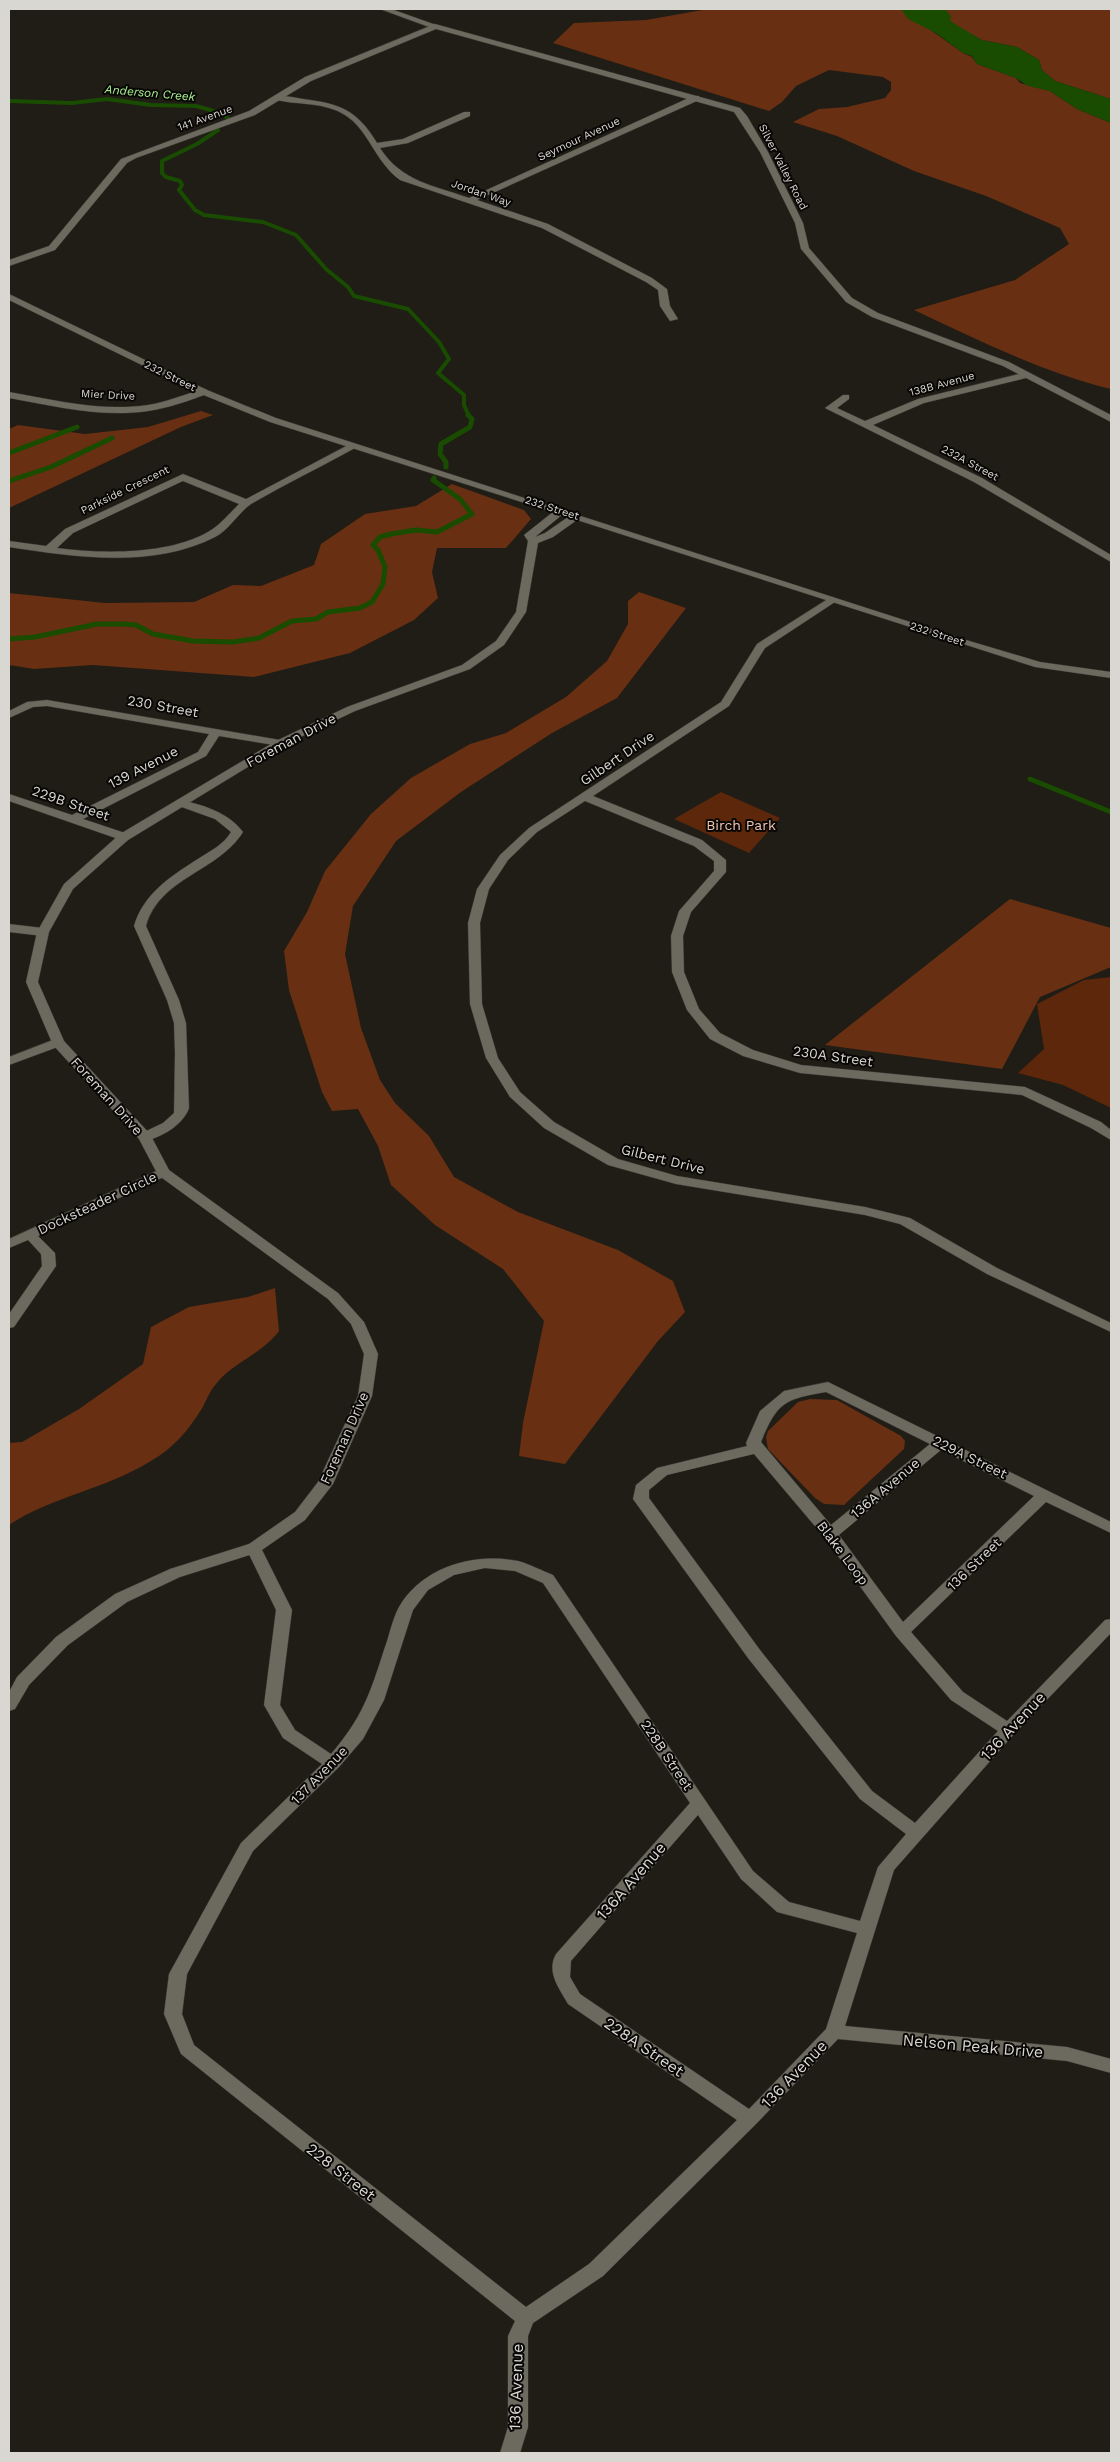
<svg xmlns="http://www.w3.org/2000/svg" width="1120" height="2462" viewBox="0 0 1120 2462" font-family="'Work Sans',sans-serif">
  <rect width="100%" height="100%" fill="#1f1d15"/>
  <path fill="#5c270a" d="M721,792L780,818L749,853L674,819Z
    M1111,977V1108L1063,1085L1018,1073L1044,1049L1037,1004L1084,980Z"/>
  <path fill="#682f12" d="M708,9H901L963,53L972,57L977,64L1016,78L1020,83L1050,91L1077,109L1111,123V389C1042,372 978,340 914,310L1015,280L1069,244L1060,228L986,196L914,171L837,136L793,122L819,109L847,107L885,98L891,90V82L883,77L829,70L796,86L782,102L769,111L553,43L574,23L646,20Z
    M945,9H1111V99L1055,81L1042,70L1039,60L1017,47L982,40L959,28L950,21Z
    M201,411L213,415L181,427L9,508V429L18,425L85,434L148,427Z
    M452,484L524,510L531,519L506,548H437L432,572L438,598L414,620L350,653L254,677L93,665L34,669L9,665V593L105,603L194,602L233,585L261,586L314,565L321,544L365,514L416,506Z
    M639,592L686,608L617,698L552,733L461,792L396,841L353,906L345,954L361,1028L380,1080L395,1103L429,1136L454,1177L518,1212L618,1250L673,1281L685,1312L658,1341L565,1464L519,1456L523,1423L544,1321L503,1269L435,1225L391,1185L378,1146L358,1109L332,1111L322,1092L289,990L284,951L307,912L325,871L371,814L411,778L470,744L506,733L566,697L607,661L628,624V601Z
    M1010,899L1111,928V967L1040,997L1002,1069L825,1045Z
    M275,1288L279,1331C261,1355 233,1362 216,1384C209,1392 206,1402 201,1410C187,1432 173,1448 151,1461C106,1489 53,1496 9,1525V1443L22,1442L79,1409L143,1364L151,1327L189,1307L248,1297Z
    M810,1399L837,1400L901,1436L905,1441L904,1449L844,1505L824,1504L815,1498L768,1449L766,1437L768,1431L798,1402Z"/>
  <path fill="#194c00" d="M901,9H945L951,16L950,21L982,40L1017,47L1039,60L1042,70L1055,81L1111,99V123L1077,109L1050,91L1028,86L1016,78L977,64L972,56L963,53L936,33L908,19Z"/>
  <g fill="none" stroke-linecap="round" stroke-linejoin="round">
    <path stroke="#194c00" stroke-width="4" d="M9,101L72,103L107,99L151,105L196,106L221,113L229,119
      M218,130L197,144L162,161V173L166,177L180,181L182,185L179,190L195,210L204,215L263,222L296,235L326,269L348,287L354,296L408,309L439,342L449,359L438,373L464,395V405L469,416"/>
    <path stroke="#194c00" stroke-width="5" d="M9,453L77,427
      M446,467V462L440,454L441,444L470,427L472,419L468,415
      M9,481L51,467L112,438
      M9,639L35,637L97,624H123L136,625L153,634L193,641L233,642L259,638L292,621L316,619L328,612L360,608L372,602L383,584L385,567L378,550L373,545L380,537L391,534L416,530L437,532L472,514L460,499L433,480L434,478
      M1030,779L1111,812"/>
    <defs>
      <path id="minor" d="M380,9H391L439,26L432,28Z
        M276,96C285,95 295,98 303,99C341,104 357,110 377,143L403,139L464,112H470V116L408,143L380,148C402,182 433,185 469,198L693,96H699V100L477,200L548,224L652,278L667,289L670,306L678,319L670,321L660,306L658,290L646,282L542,228L400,180C375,162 369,130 345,115C325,102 298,105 276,100Z
        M1027,372L1032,375L1030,377L924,403L873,425L982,478L1111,555V562L974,482L825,408L843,395H849V399L837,408L865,421L918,399Z
        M204,389L207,390V394C188,401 168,408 148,411C102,418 54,406 9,398V392C54,400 102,412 148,405C167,402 185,394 204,389Z
        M352,443L355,444V448C321,467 285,484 251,504C238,513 229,530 215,537C152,569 75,557 9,547V541L46,546L65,529L183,474L246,499ZM183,481L239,504C230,513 219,526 208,532C168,555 101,554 57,548L73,533Z
        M831,597L835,598V602L765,648L729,706L593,796L702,840L726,860V872L691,912L683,936L684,972L699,1009L720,1033L753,1050L801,1065L1025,1087L1101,1122L1111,1130V1140L1091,1128L1022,1095L800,1073L743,1056L710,1039L687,1010L672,972L671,936L679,911L714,871V861L694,846L585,801L537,832L508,860L489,889L480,923L482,1004L498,1058L520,1092L554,1122L618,1159L677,1176L865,1207L910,1218L997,1268L1111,1323V1332L987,1274L900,1224L865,1215L676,1184L608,1165L544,1128L510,1097L486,1058L470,1004L468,923L477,889L500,855L529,828L721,702L757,644Z
        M47,700L280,740L286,743L280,746L219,736L206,756L83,819L128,834L130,837L128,840L124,841L9,801V794L72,815L198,752L209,734L47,706L33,707L9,718V711L27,702Z
        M180,800C203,805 228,812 243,832C218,872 160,877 146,926L179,1000L186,1023L189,1108C183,1125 162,1137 145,1141L138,1137L140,1134L163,1123L174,1113L175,1053L174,1023L167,1000L134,926C144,892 173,875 201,857C212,850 224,844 231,832L215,819L176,805V801Z
        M9,924L43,928L49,932L43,936L9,932Z
        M58,1038L64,1042L63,1045L9,1065V1057Z
        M163,1168L168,1169L170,1172L168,1175L38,1236L55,1253L56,1266L14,1327L9,1328V1314L42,1266L41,1254L28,1240L9,1248V1239Z
        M828,1382L1111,1522V1533L1046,1502L911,1632L963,1692L1007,1721L1105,1620L1111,1619V1633L1014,1734L894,1870L845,2026L1067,2047L1111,2059V2073L1067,2061L838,2039L756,2124L603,2276L533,2323L528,2336V2427L520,2453H500L508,2427V2336L515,2321L181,2054L164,2014L169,1974L241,1843L322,1764L283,1738L264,1705L276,1610L246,1548L249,1544H259L292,1610L280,1705L295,1730L331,1754C362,1718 370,1694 384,1650C389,1637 392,1620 399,1607C422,1567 474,1552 518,1561C530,1564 542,1571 553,1575L753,1871L789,1902L860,1921L878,1867L906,1834L860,1799L748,1658L633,1499L636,1485L657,1468L747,1446L746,1443L760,1411L784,1391ZM826,1392L930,1444L831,1525L761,1442C777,1402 785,1399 826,1392ZM941,1450L1034,1496L903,1622L839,1535ZM754,1454L825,1538L896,1636L951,1700L998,1731L915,1823L872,1791L760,1650L649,1498V1490L667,1475ZM485,1568L515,1571L543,1583L690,1803L556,1954C546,1972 559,1988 568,2004L737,2120L589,2264L526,2307L194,2045L182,2014L187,1974L253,1851L339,1767L363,1739L384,1700L413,1610L428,1590L454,1575ZM698,1815L741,1879L777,1912L857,1933L826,2029L749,2109L580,1994L570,1977L571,1961Z"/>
      <path id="tertiary" d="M435,24L740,108L747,116L768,152L803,223L809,248L852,298L878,313L1009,362L1111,415V422L1003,366L872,317L846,302L801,249L795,223L760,152L734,112L436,29L311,81L255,115L136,158L127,163L55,250L9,266V260L49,246L121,159L249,111L305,77Z
        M9,294L207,390L276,418L966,640L1040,662L1111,672V678L1035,667L577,520L553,537L538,543L526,612L504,645L470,669L355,711L284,745L128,840L73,889L49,932L38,982L64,1041L150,1134L169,1170L338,1293L364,1322L378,1354L372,1396L333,1484L305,1520L259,1552L180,1577L127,1602L68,1645L29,1685L15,1709L9,1711V1692L17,1677L56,1637L115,1594L170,1569L249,1544L295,1512L318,1482L358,1396L364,1354L351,1324L328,1299L158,1175L139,1139L53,1045L26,982L37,932L64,884L120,834L276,741L347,707L462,665L496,641L516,612L528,541L524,535L553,512L270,422L201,394L9,300ZM562,515L568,517L545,533L535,537Z"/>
    </defs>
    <use href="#minor" stroke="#3b3935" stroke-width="1"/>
    <use href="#tertiary" stroke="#3b3935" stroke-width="1"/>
    <use href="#minor" fill="#6c695f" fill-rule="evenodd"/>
    <use href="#tertiary" fill="#6c695f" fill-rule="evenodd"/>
  </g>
  <g text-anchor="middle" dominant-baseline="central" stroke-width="4" stroke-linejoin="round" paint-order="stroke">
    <g font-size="11" fill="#d9d7d2" stroke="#080705">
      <text transform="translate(205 118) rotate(-20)">141 Avenue</text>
      <text transform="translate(579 139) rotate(-25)">Seymour Avenue</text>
      <text transform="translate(783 167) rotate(63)">Silver Valley Road</text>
      <text transform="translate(481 193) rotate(19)">Jordan Way</text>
      <text transform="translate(170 376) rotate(26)">232 Street</text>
      <text transform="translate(942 384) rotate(-15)">138B Avenue</text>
      <text transform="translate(108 395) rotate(3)">Mier Drive</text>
      <text transform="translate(970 463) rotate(28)">232A Street</text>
      <text transform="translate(125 490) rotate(-26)">Parkside Crescent</text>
      <text transform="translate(552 508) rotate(18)">232 Street</text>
      <text transform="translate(937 634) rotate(18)">232 Street</text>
    </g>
    <g font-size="12" font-style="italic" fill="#aaf293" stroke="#080705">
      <text transform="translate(150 93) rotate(5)">Anderson Creek</text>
    </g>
    <g font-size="14" fill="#d9d7d2" stroke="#080705">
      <text transform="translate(163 706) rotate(10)">230 Street</text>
      <text transform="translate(291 740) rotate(-28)">Foreman Drive</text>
      <text transform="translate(617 758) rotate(-34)">Gilbert Drive</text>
      <text transform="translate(143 767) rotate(-27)">139 Avenue</text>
      <text transform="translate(71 803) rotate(19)">229B Street</text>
      <text transform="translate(833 1056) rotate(8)">230A Street</text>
      <text transform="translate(107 1096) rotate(48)">Foreman Drive</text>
      <text transform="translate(663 1159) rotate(14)">Gilbert Drive</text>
      <text transform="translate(97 1203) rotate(-25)">Docksteader Circle</text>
      <text transform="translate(344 1438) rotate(-66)">Foreman Drive</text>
      <text transform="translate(970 1457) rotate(26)">229A Street</text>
      <text transform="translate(885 1488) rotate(-40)">136A Avenue</text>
      <text transform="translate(843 1553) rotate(53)">Blake Loop</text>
      <text transform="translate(974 1564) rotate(-44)">136 Street</text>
      <text transform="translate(667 1755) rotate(56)">228B Street</text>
      <text transform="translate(319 1775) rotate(-46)">137 Avenue</text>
    </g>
    <g font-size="14" fill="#f0c4b0" stroke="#080705">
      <text x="741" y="825">Birch Park</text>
    </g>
    <g font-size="16" fill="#d9d7d2" stroke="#080705">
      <text transform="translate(1013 1726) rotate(-47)">136 Avenue</text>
      <text transform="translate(631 1881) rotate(-49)">136A Avenue</text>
      <text transform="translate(973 2046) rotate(5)">Nelson Peak Drive</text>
      <text transform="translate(644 2047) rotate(34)">228A Street</text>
      <text transform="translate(794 2074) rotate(-46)">136 Avenue</text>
      <text transform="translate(341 2172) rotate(38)">228 Street</text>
      <text transform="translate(516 2387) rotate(-88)">136 Avenue</text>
    </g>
  </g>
  <rect width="1120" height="2462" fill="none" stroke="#d9d7d2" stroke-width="20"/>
</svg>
